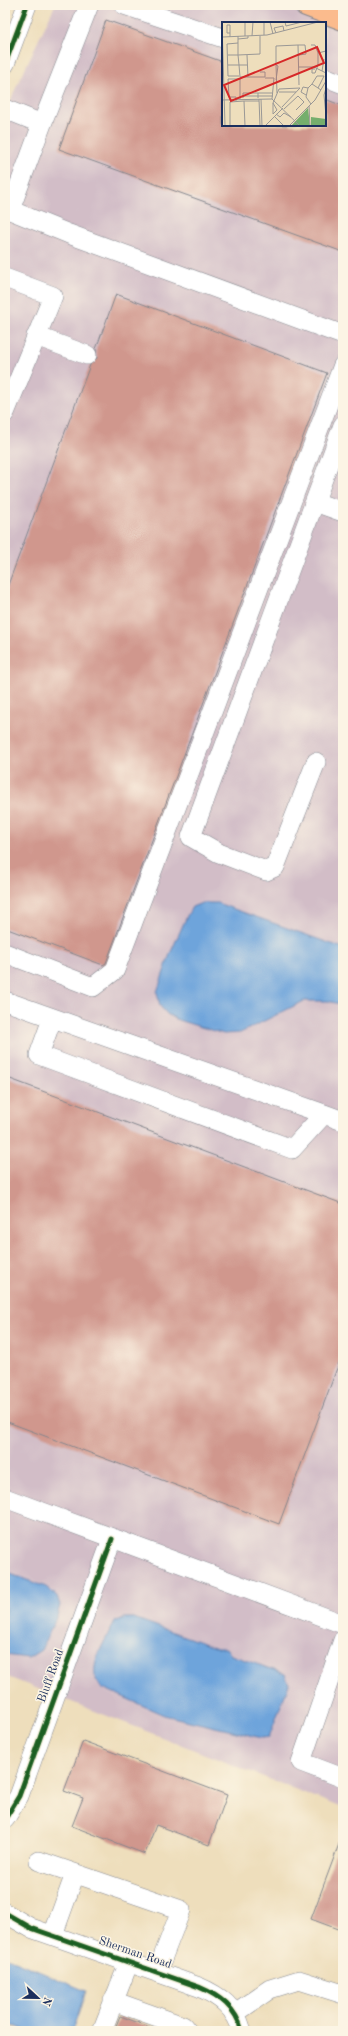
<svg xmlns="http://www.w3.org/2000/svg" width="348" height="2036" viewBox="0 0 348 2036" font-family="'Old Standard TT',serif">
  <rect width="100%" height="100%" fill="#fcf5e5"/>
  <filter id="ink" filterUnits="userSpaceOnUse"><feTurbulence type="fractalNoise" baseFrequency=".025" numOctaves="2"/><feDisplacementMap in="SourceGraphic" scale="8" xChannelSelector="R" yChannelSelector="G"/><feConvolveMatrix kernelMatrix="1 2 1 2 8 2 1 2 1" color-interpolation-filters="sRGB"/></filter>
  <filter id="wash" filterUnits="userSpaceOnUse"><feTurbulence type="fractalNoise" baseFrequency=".012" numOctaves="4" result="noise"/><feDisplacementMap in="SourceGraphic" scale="16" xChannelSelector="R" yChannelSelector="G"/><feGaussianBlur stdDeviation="0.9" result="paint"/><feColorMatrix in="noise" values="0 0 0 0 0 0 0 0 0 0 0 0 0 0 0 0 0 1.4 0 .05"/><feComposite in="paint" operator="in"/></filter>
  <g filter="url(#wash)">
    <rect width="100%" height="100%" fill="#eedebc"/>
    <path fill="#d2bdc7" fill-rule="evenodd" d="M55,5H286L343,26V1808L5,1676V116L14,92ZM223,23H325V125H223Z"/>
    <path fill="#6ea4db" stroke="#446a9c" d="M202,903H217L343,948V1005L328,1001H304L240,1033L224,1034L178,1020L167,1014L160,1006L157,992L170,954L187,916L192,907Z
      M5,1572L46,1587L57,1596L60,1605L57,1616L41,1650L28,1658L5,1655Z
      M124,1618H134L217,1648H226L231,1655L285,1674L289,1684L269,1737L262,1738L164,1715L103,1688C82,1673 106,1640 115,1622Z
      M5,1957L86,1991L72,2031H27L5,2022Z"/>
    <g id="blocks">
      <path fill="#d0978d" d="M106,20L223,62V125H325V99L343,106V252L59,149Z
        M116,294L327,373L106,963L103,965L5,928V593L90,365L97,358L96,349Z
        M5,1077L343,1204V1352L279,1524L5,1421Z
        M83,1741L227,1795L209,1845L156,1825L145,1854L72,1826L83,1798L64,1791Z
        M342,1836L343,1837V1931L311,1919Z
        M120,2016L158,2030V2031H114Z"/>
    </g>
  </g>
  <g filter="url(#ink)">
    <use href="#blocks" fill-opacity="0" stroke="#84868d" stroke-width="1"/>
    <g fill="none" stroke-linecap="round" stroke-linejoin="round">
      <defs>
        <path id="minor" d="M124,5L223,38
          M5,64L27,5
          M325,77L343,84
          M5,109L42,124L89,5
          M5,208L69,234L343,335
          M10,210L42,124
          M5,278L53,296L5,413
          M36,336L87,355
          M315,502L343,512
          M316,762L275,867L266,871L219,853L191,837L343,425
          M5,953L93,987L115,970L343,365
          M5,1001L324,1114L292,1149L39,1055L52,1019
          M324,1114L343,1121
          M5,1498L343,1624
          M343,1640L301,1762L343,1778
          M5,1819L19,1796L112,1539
          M39,1861L181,1910L157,1972
          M5,1913L31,1928L199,1987C220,1996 236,2008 242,2031
          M53,1935L75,1874
          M113,2001L183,2026L187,2031
          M234,2014L270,1989L299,1980L343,1994
          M102,2031L129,1962"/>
        <path id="major" d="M306,5L343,19"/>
      </defs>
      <use href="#minor" stroke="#84868d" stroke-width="20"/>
      <use href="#major" stroke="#84868d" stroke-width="24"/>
      <use href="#minor" stroke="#fff" stroke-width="19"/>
      <use href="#major" stroke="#fbbb8d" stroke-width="22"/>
      <defs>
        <path id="cycleway" d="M5,64L27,5
          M5,1819L19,1796L112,1539
          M5,1913L31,1928L199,1987C220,1996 236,2008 242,2031"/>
      </defs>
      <use href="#cycleway" stroke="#fcf5e5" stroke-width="8"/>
      <use href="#cycleway" stroke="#1b5e20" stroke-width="5"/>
    </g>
  </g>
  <g text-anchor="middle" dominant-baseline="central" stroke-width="3" stroke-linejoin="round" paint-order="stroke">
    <g font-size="12" fill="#1b2f5e" stroke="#fcf5e5">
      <text transform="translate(51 1676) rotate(-70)">Bluff Road</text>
      <text transform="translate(135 1953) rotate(19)">Sherman Road</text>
    </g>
  </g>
  <g transform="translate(222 22)">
    <rect width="104" height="104" fill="#eedebc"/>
    <path d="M86,86L88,104H69ZM89,95L104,97V104H89Z" fill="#75ae6d"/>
    <path fill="none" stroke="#9a9896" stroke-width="1" d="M0,0L3,104M23,0V14M42,0V13M48,0L51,12M63,0L64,4L80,0M8,11H5V3H8V15M54,11L52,6L61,4L62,9M16,14V21L5,22L6,54H17M30,14L31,0M1,15L45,13L96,0M16,17L26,16V14M89,23H93L96,31M6,33H16V21M25,33L26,55M77,33L84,32L83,23H76L77,63M6,43H17L16,33L38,32V14M25,43H17L18,55H43V50H38M54,43V24L76,23M77,45H92L104,51M93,47H90V51H93L96,43V31L104,29M100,49L102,37M43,56H52L50,77M54,58L56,44L54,43L55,71M90,62L95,54H102L96,66M104,66L102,73L104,94M57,70H74M84,73L79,70L81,65L86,66M21,74H51M21,76V71H36M36,76V71H50M37,77L38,104M39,77L40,104M0,78L50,77L77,103M14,79V75H7L6,57H18V77M22,79H37M51,81L55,88L51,92V81L57,67L78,66L60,85M89,82L84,75L86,66L90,62L99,68M87,84L88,104M62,87L76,74L82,80L74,88M54,92L58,95L62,91L69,95M52,94L62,104M8,104V80L22,79L23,104M43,104L61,86M67,104L93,78L104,59"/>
    <path fill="#d62828" fill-opacity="0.15" stroke="#d62828" stroke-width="2" d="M95,25L102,41L9,79L2,63Z"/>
    <rect width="104" height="104" fill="none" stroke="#1b2f5e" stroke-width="2"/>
  </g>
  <rect width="348" height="2036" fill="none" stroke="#fcf5e5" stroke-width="20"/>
  <g transform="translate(38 1998) rotate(112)" stroke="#fcf5e5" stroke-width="3" paint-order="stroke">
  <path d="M0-3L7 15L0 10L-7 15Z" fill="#1b2f5e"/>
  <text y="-6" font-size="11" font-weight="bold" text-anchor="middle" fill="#1b2f5e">N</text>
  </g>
</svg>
